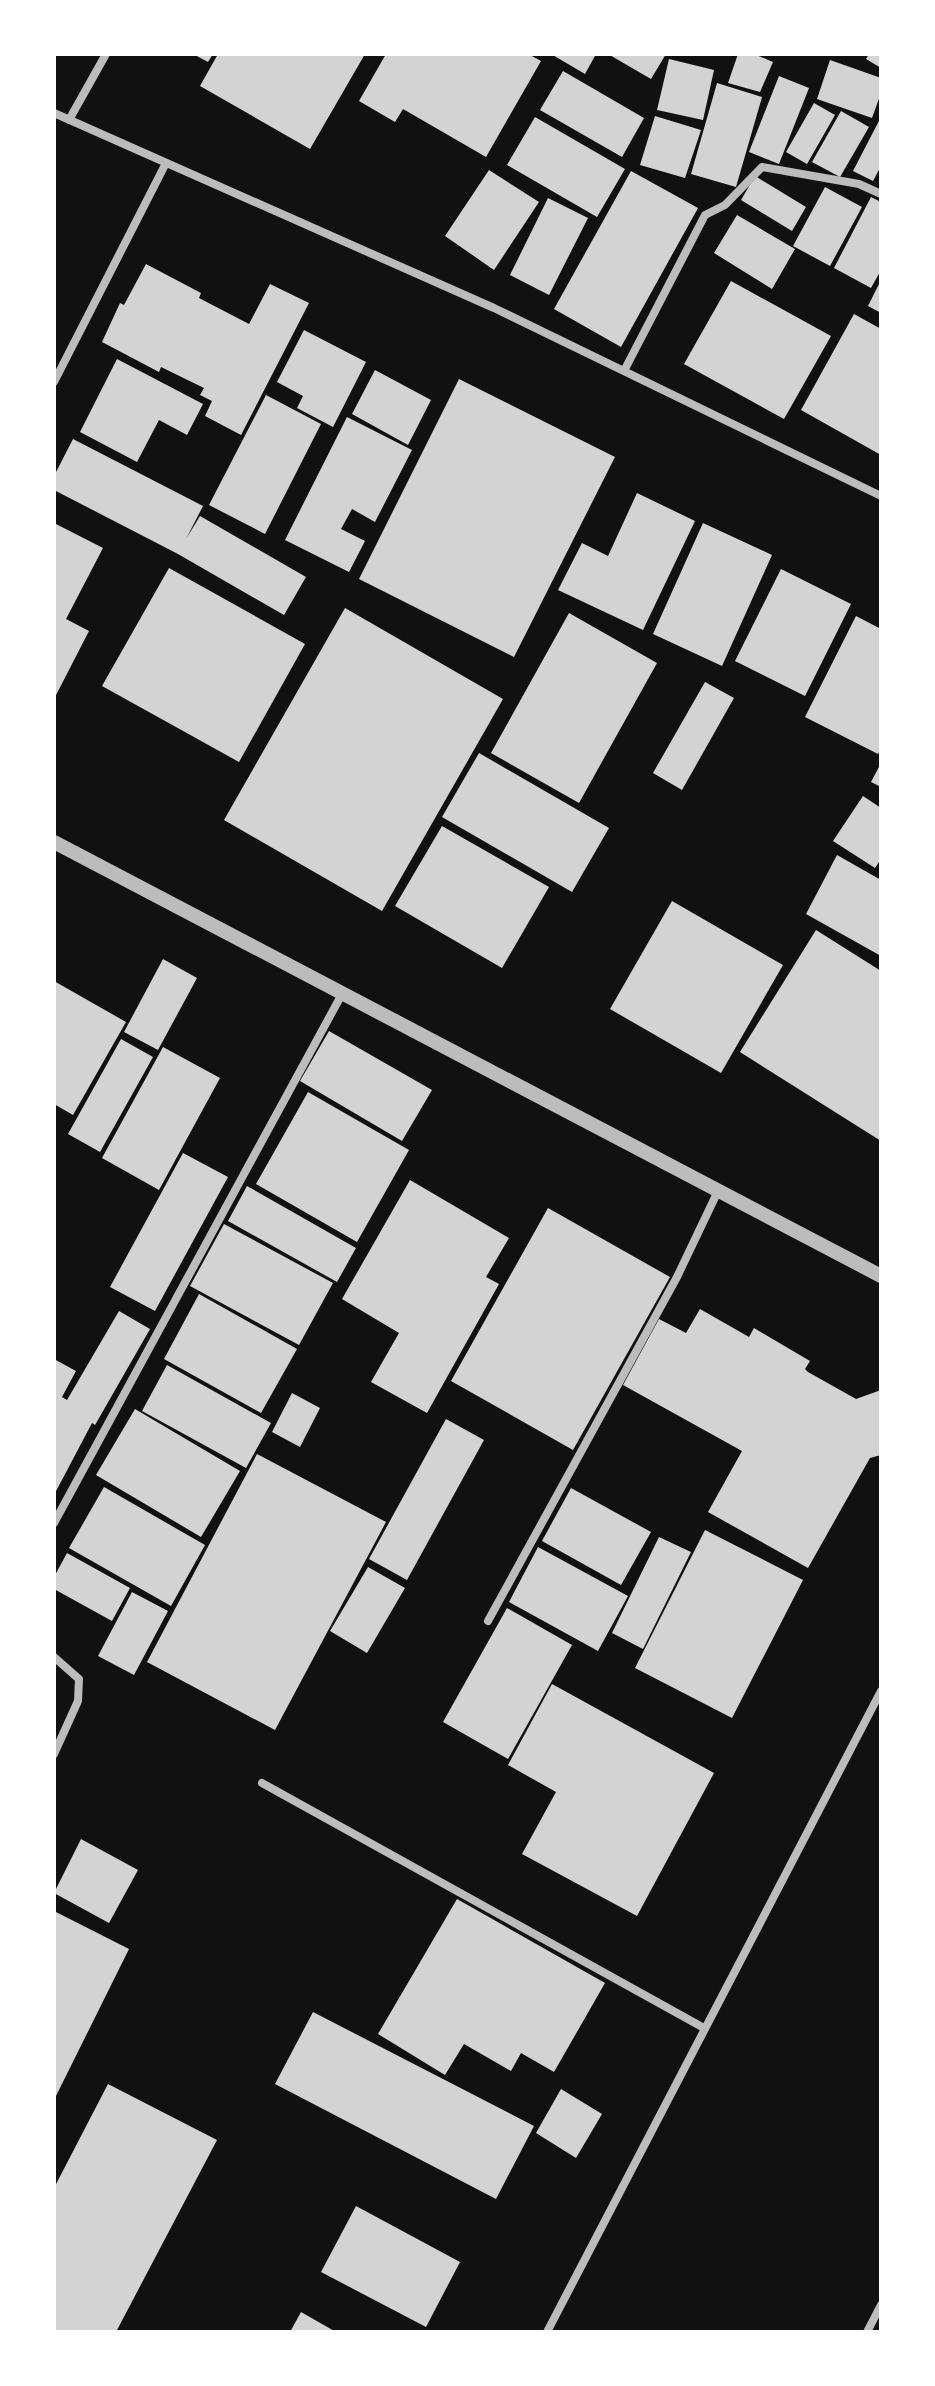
<svg xmlns="http://www.w3.org/2000/svg" width="935" height="2386" viewBox="0 0 935 2386" font-family="'Asap Condensed',sans-serif">
  <rect width="100%" height="100%" fill="#111"/>
  <path fill="#d3d3d3" d="M193,54H213L208,62Z
    M218,54H365L310,149L200,86Z
    M386,54H528L541,61L486,157L403,109L395,122L359,101Z
    M551,54H596L585,74Z
    M608,54H666L651,79Z
    M738,54H754L773,62L760,92L728,83Z
    M869,54H881V68L866,59Z
    M669,59L714,70L703,120L657,110Z
    M830,60L881,78V93L872,118L817,99Z
    M563,71L644,118L622,157L540,110Z
    M779,76L809,88L779,164L749,152Z
    M717,83L762,97L736,187L691,174Z
    M814,103L835,115L807,164L786,152Z
    M841,111L869,127L840,177L812,162Z
    M655,116L701,130L685,178L640,165Z
    M535,117L625,169L597,217L507,165Z
    M881,117V166L873,181L853,171Z
    M489,170L539,202L494,270L445,236Z
    M631,171L698,208L621,347L554,309Z
    M755,176L806,207L792,231L741,200Z
    M825,187L862,207L830,266L793,246Z
    M871,197L881,202V270L871,288L834,268Z
    M548,198L588,218L549,295L510,275Z
    M737,215L795,249L772,289L714,253Z
    M146,264L201,293L199,298L249,324L270,284L309,303L241,435L205,416L212,401L200,395L204,388L161,367L159,372L102,342L120,303L124,305Z
    M881,280V313L868,306Z
    M731,281L831,336L784,419L684,364Z
    M854,314L881,329V455L801,410Z
    M304,330L366,362L333,427L297,408L303,396L277,382Z
    M117,359L203,404L187,435L159,420L137,462L80,432Z
    M375,370L431,400L408,445L352,414Z
    M459,379L615,457L514,657L359,579Z
    M266,395L321,424L265,534L209,505Z
    M347,417L412,450L375,522L352,509L341,529L365,541L349,572L285,540Z
    M73,439L203,506L186,539L200,516L306,577L284,615L178,554L54,490V476Z
    M637,493L695,521L643,630L558,590L582,543L608,556Z
    M54,523L103,548L66,619L89,631L54,699Z
    M703,523L772,555L722,666L653,634Z
    M169,568L305,644L239,762L102,686Z
    M781,569L851,604L805,696L735,661Z
    M345,608L503,699L382,911L224,820Z
    M569,613L657,663L579,803L491,753Z
    M856,616L881,629V748L878,754L805,717Z
    M705,682L734,698L682,790L653,773Z
    M479,753L609,828L572,892L442,817Z
    M881,763V787L871,782Z
    M863,796L881,808V859L875,868L833,841Z
    M442,826L549,887L502,968L395,906Z
    M837,855L881,880V956L806,914Z
    M672,901L783,965L721,1073L610,1009Z
    M816,930L881,971V1141L740,1052Z
    M163,959L197,978L158,1050L124,1032Z
    M54,981L126,1022L73,1115L54,1104Z
    M329,1031L432,1090L402,1141L300,1081Z
    M121,1039L153,1057L100,1152L68,1134Z
    M163,1047L220,1078L159,1190L102,1158Z
    M308,1092L409,1150L357,1242L256,1184Z
    M183,1153L228,1177L155,1311L110,1287Z
    M410,1180L509,1238L486,1277L499,1284L427,1413L371,1382L399,1333L342,1299Z
    M247,1186L356,1248L337,1282L228,1221Z
    M548,1208L670,1277L573,1450L451,1381Z
    M224,1224L333,1283L299,1345L190,1286Z
    M199,1294L297,1349L261,1413L164,1359Z
    M700,1309L749,1337L754,1328L810,1361L805,1369L808,1372L856,1399L881,1390V1455L870,1458L808,1568L708,1512L742,1451L623,1385L659,1319L686,1333Z
    M119,1311L150,1329L95,1425L92,1423L54,1495V1359L76,1371L62,1397L67,1400Z
    M167,1365L271,1423L246,1468L142,1411Z
    M292,1393L320,1408L300,1447L272,1432Z
    M135,1409L240,1471L201,1537L96,1475Z
    M446,1419L484,1440L407,1580L369,1559Z
    M257,1454L386,1522L275,1730L147,1662Z
    M104,1487L205,1545L171,1606L69,1548Z
    M571,1488L651,1532L621,1585L542,1541Z
    M705,1530L803,1580L732,1718L635,1668Z
    M659,1537L691,1552L643,1649L612,1633Z
    M538,1547L628,1596L598,1651L509,1602Z
    M67,1553L130,1588L112,1621L54,1589V1577Z
    M368,1567L405,1588L367,1653L330,1631Z
    M132,1592L168,1611L134,1675L98,1656Z
    M507,1608L572,1645L508,1759L443,1722Z
    M552,1684L714,1773L637,1916L522,1854L556,1792L508,1765Z
    M81,1839L138,1870L109,1923L54,1893Z
    M457,1899L605,1983L554,2072L521,2053L511,2071L464,2044L445,2075L378,2034Z
    M54,1911L129,1949L54,2100Z
    M313,2012L534,2126L496,2199L275,2084Z
    M108,2084L217,2140L116,2332H54V2188Z
    M561,2089L602,2114L576,2158L536,2133Z
    M356,2206L460,2262L426,2327L321,2272Z
    M301,2312L336,2332H290Z"/>
  <g fill="none" stroke-linecap="round" stroke-linejoin="round">
    <path stroke="#bcbcbc" stroke-width="8" d="M54,113L494,308L881,496
      M69,120L106,54
      M625,369L705,215L725,205L762,167L859,184L881,194
      M54,382L166,163
      M54,1523L342,994
      M488,1621L677,1277L718,1191
      M54,1657L79,1679L78,1701L54,1754
      M262,1783L704,2028
      M547,2332L881,1691
      M867,2332L881,2305"/>
    <path stroke="#bcbcbc" stroke-width="14" d="M54,842L881,1276"/>
  </g>
  <rect width="935" height="2386" fill="none" stroke="#ffffff" stroke-width="112"/>
</svg>
